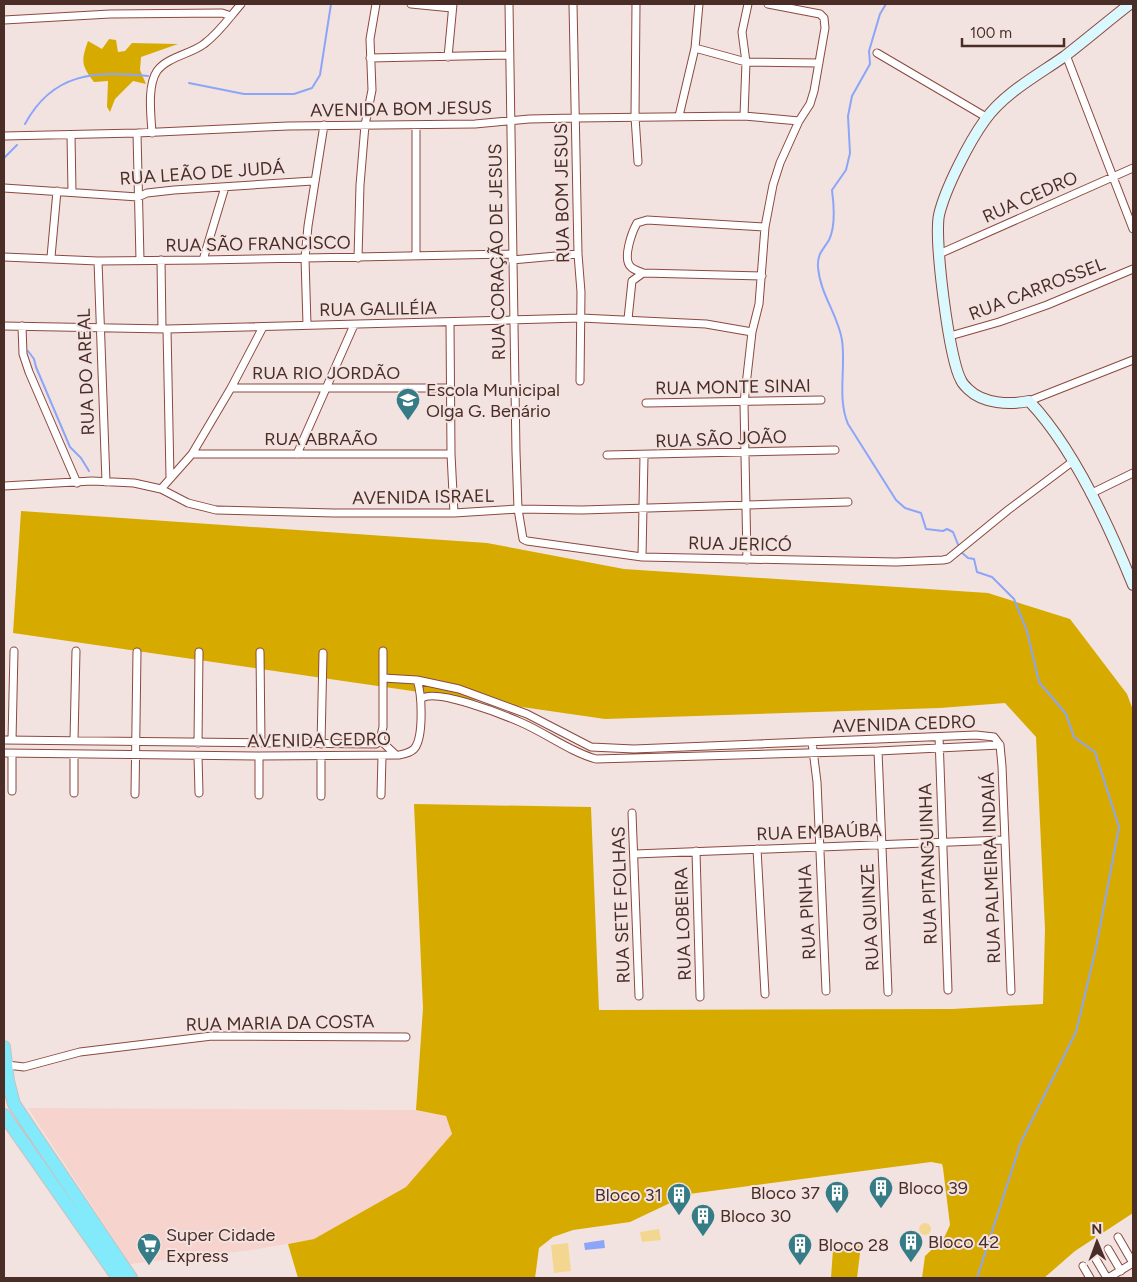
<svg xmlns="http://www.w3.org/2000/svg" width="1137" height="1282" viewBox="0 0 1137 1282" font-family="Figtree,sans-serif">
  <rect width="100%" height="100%" fill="#f3e3e0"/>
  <path fill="#f6d3cc" d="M28,1108L416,1110L446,1116L452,1134L406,1187L314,1239L252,1250L130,1264Z"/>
  <path fill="#f3d790" d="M919 1229a6 6 0 1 1 12 0a6 6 0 1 1-12 0Z
    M659,1229L661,1240L642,1242L640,1232Z
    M568,1243L571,1271L554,1273L551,1245Z"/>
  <path fill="#d7aa00" d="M109,39L116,40L118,52L125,51L132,43L178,44L141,57L140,70L146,84L133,81L115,99L110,112L107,107L108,81L94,82C81,65 81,61 88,41L102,49Z
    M21,511L487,543L624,569L988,593L1070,619L1127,694L1133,710V1213L1075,1251L1044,1278H922L925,1256L944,1238L950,1225L943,1168L942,1164L931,1162L689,1194L630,1222L573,1230L553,1237L539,1248L535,1278H298L288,1244L314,1239L406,1187L452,1134L446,1116L416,1110L423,1008L414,804L591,807L599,1010L952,1009L1043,1004L1045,929L1036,737L1005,703L940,708L605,719L13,633Z
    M861,1245L857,1278H831L833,1249Z"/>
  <path fill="#8ba5f8" d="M604,1240L605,1248L585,1250L584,1243Z"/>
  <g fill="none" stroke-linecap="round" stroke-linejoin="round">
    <path stroke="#8ba5f8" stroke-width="2" d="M886,4L880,14L869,51L870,64L852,96L848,116L850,153L846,170L832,190C834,205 836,226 829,240C823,250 817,254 818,267C820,294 838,315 842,340C846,368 837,398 848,424L896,500L905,508L921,513L926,529L943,531L947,529L953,532L959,547
      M189,83L244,94H294L312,88L320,75L331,4
      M25,124C53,72 95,71 148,76
      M4,158L17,145
      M28,351L34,359L36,367L70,447L81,458L89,471
      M960,551L968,558L974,559L977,572L992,577L1014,599L1027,631L1039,682L1066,714L1074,737L1095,752L1119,827L1096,948L1076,1032L1021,1142L977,1278"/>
    <defs>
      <path id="street" d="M411,4L452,8
        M509,4L516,452L518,509L523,539L527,541L642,557L896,562L943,560L948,559L1008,510L1072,462
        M573,4L578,254L581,292L580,381
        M636,4L635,117L638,162
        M4,20L110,14L222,13L231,16
        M695,48L746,62L819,63
        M877,53L986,117
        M1066,55L1133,229
        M448,57L453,4
        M370,58L509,55
        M679,116L695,48L699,4
        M744,116L746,62L742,32L748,4
        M137,133L140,260
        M152,133C151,115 147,86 157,71C167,57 191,54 204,44C219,33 229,18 241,4
        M71,135L72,192
        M4,136L137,133L288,126L475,124L529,119L576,118L744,116L799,121
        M4,188L138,197L147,193L174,190L313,181
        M939,254L1133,168
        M416,255V125
        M4,257L98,261L203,260L512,254
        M51,257L57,191
        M358,258L360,185L365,125L372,90L370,39L376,4
        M161,260L162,329
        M203,260L225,187
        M512,260L578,254
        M98,261L106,482
        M643,273C639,271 634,270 631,267C622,259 632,232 637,223L647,220L765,227
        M628,319L632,281L643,273L762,276
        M450,323L451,454L454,513
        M307,325L305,258L308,226L324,125
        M4,326L167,329L581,318L706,324L752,332
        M22,326L23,354L29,372L77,483
        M167,329L170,477
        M950,336L999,322L1047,305L1133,269
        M231,388H451
        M1029,401L1133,360
        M646,403L821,400
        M192,454H451
        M297,454L354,325
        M607,455L835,450
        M4,486L92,481L134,483L161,489L188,503L216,510L334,513H454L518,509L582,510L848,502
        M161,489L192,454L231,388L263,327
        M1090,494L1133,473
        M642,557L644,456
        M747,560L744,403L752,332L759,304L765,227L773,185L780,163L799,121L810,104L814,91L825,28L824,18L820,14L768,4
        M260,652L261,743
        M383,678L417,680L459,689L527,714L591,747L634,749L976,735L994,737L1000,745L1002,766L1011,991
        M421,699C434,687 504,715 520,722C546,733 570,752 596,759L878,751L1000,745
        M939,737L948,990
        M4,740L376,744L380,740L383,727V651
        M12,740L14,651
        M74,740L76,651
        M380,740L396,755
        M812,742L817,782L826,991
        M198,743L199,652
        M321,744L323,653
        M878,751L888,992
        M4,753L259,756L399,755C404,754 410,753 414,749C424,738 422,694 417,680
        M12,754V791
        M198,756L199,793
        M321,757V796
        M74,793V754
        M135,794L137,652
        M259,795V756
        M381,795L382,756
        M632,813L639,996
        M757,849L765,994
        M696,851L700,997
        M635,854L1003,840
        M7,1065L24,1067L80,1052L212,1036L406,1037
        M1118,1237L1133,1263
        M1108,1249L1121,1271
        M1094,1256L1107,1278
        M1083,1266L1090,1278
        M1108,1278L1133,1263"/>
      <path id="secondary" d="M1130,4C1108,21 1087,39 1065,56C1038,75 1004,93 985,120C969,142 945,189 939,215C934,240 949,359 961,380C962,383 966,387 968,389C983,404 1010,405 1029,401C1072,446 1110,528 1133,585"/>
      <path id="highway" d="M4,1047L8,1081L14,1104L131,1278
        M4,1115L118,1278"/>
    </defs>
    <use href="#street" stroke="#8b493f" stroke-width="9"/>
    <use href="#secondary" stroke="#8b493f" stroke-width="12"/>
    <use href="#highway" stroke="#c9c0be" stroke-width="14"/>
    <use href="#street" stroke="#fff" stroke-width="7"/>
    <use href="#secondary" stroke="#daf9fe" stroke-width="10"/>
    <use href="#highway" stroke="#82eafb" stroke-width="12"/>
  </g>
  <defs>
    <symbol id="school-pin" viewBox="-11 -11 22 30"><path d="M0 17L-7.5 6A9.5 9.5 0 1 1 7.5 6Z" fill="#357c87" stroke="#f3e3e0"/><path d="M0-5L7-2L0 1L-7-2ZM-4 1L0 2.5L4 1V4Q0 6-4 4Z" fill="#fff"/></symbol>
    <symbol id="building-pin" viewBox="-11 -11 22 30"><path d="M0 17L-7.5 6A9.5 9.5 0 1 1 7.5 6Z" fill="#357c87" stroke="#f3e3e0"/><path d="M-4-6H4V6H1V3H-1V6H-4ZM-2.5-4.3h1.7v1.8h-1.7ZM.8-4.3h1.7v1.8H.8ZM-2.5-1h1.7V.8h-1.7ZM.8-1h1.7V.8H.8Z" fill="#fff"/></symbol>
    <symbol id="supermarket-pin" viewBox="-11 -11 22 30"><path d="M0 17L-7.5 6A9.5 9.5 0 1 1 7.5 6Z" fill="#357c87" stroke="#f3e3e0"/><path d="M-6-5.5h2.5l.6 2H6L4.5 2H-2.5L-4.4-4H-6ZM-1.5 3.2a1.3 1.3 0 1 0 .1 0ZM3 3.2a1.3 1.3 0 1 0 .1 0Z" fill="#fff"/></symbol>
  </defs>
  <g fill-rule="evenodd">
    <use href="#school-pin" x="394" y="386" width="28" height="38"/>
    <use href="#building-pin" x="867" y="1174" width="28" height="38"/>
    <use href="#building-pin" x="823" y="1179" width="28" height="38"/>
    <use href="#building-pin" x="665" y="1181" width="28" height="38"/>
    <use href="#building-pin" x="689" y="1202" width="28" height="38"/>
    <use href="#building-pin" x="897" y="1228" width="28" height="38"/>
    <use href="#supermarket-pin" x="135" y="1231" width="28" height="38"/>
    <use href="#building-pin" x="786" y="1231" width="28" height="38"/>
  </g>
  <g text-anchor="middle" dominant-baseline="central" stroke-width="4" stroke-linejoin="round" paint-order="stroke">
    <g font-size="18" fill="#4b2d28" stroke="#f3e3e0">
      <text transform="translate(401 109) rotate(-1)">AVENIDA BOM JESUS</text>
      <text transform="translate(202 173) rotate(-4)">RUA LEÃO DE JUDÁ</text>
      <text transform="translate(562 193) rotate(-91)">RUA BOM JESUS</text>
      <text transform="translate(1030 197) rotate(-24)">RUA CEDRO</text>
      <text transform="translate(258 244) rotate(-1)">RUA SÃO FRANCISCO</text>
      <text transform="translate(497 252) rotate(-91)">RUA CORAÇÃO DE JESUS</text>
      <text transform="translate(1037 289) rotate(-21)">RUA CARROSSEL</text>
      <text transform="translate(378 309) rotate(-1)">RUA GALILÉIA</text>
      <text transform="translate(86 372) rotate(-92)">RUA DO AREAL</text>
      <text x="326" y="373">RUA RIO JORDÃO</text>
      <text transform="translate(733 387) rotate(-1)">RUA MONTE SINAI</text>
      <text x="321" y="439">RUA ABRAÃO</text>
      <text transform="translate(721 439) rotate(-2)">RUA SÃO JOÃO</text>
      <text transform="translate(423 497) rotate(-1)">AVENIDA ISRAEL</text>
      <text transform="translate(740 544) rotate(1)">RUA JERICÓ</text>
      <text transform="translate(904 724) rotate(-2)">AVENIDA CEDRO</text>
      <text transform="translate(319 740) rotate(-1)">AVENIDA CEDRO</text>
      <text transform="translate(819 832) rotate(-2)">RUA EMBAÚBA</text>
      <text transform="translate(928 864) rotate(-92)">RUA PITANGUINHA</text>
      <text transform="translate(991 868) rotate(-92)">RUA PALMEIRA INDAIÁ</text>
      <text transform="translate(621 905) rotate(-92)">RUA SETE FOLHAS</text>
      <text transform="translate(807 912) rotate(-93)">RUA PINHA</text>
      <text transform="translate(870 917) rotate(-93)">RUA QUINZE</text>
      <text transform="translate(683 924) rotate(-92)">RUA LOBEIRA</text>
      <text transform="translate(280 1023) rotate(-1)">RUA MARIA DA COSTA</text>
    </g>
    <g font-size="18" fill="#4b2d28" stroke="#f3e3e0" text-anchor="start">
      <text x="426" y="390">Escola Municipal<tspan x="426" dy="21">Olga G. Benário</tspan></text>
      <text x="898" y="1188">Bloco 39</text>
      <text x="820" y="1193" text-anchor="end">Bloco 37</text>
      <text x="662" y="1195" text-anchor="end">Bloco 31</text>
      <text x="720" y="1216">Bloco 30</text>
      <text x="166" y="1235">Super Cidade<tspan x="166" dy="21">Express</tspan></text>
      <text x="928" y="1242">Bloco 42</text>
      <text x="818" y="1245">Bloco 28</text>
    </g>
  </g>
  <rect width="1137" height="1282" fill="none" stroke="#4b2d28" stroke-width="10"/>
  <g transform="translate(1097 1242) rotate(359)" stroke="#f3e3e0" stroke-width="4" paint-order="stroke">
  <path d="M0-4L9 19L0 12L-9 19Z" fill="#4b2d28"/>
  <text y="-8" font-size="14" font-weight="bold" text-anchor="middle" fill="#4b2d28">N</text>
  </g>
  <path d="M962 38v8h102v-8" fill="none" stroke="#4b2d28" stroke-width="2.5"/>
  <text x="970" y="38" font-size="15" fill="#4b2d28" stroke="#f3e3e0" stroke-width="4" paint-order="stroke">100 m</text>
</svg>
